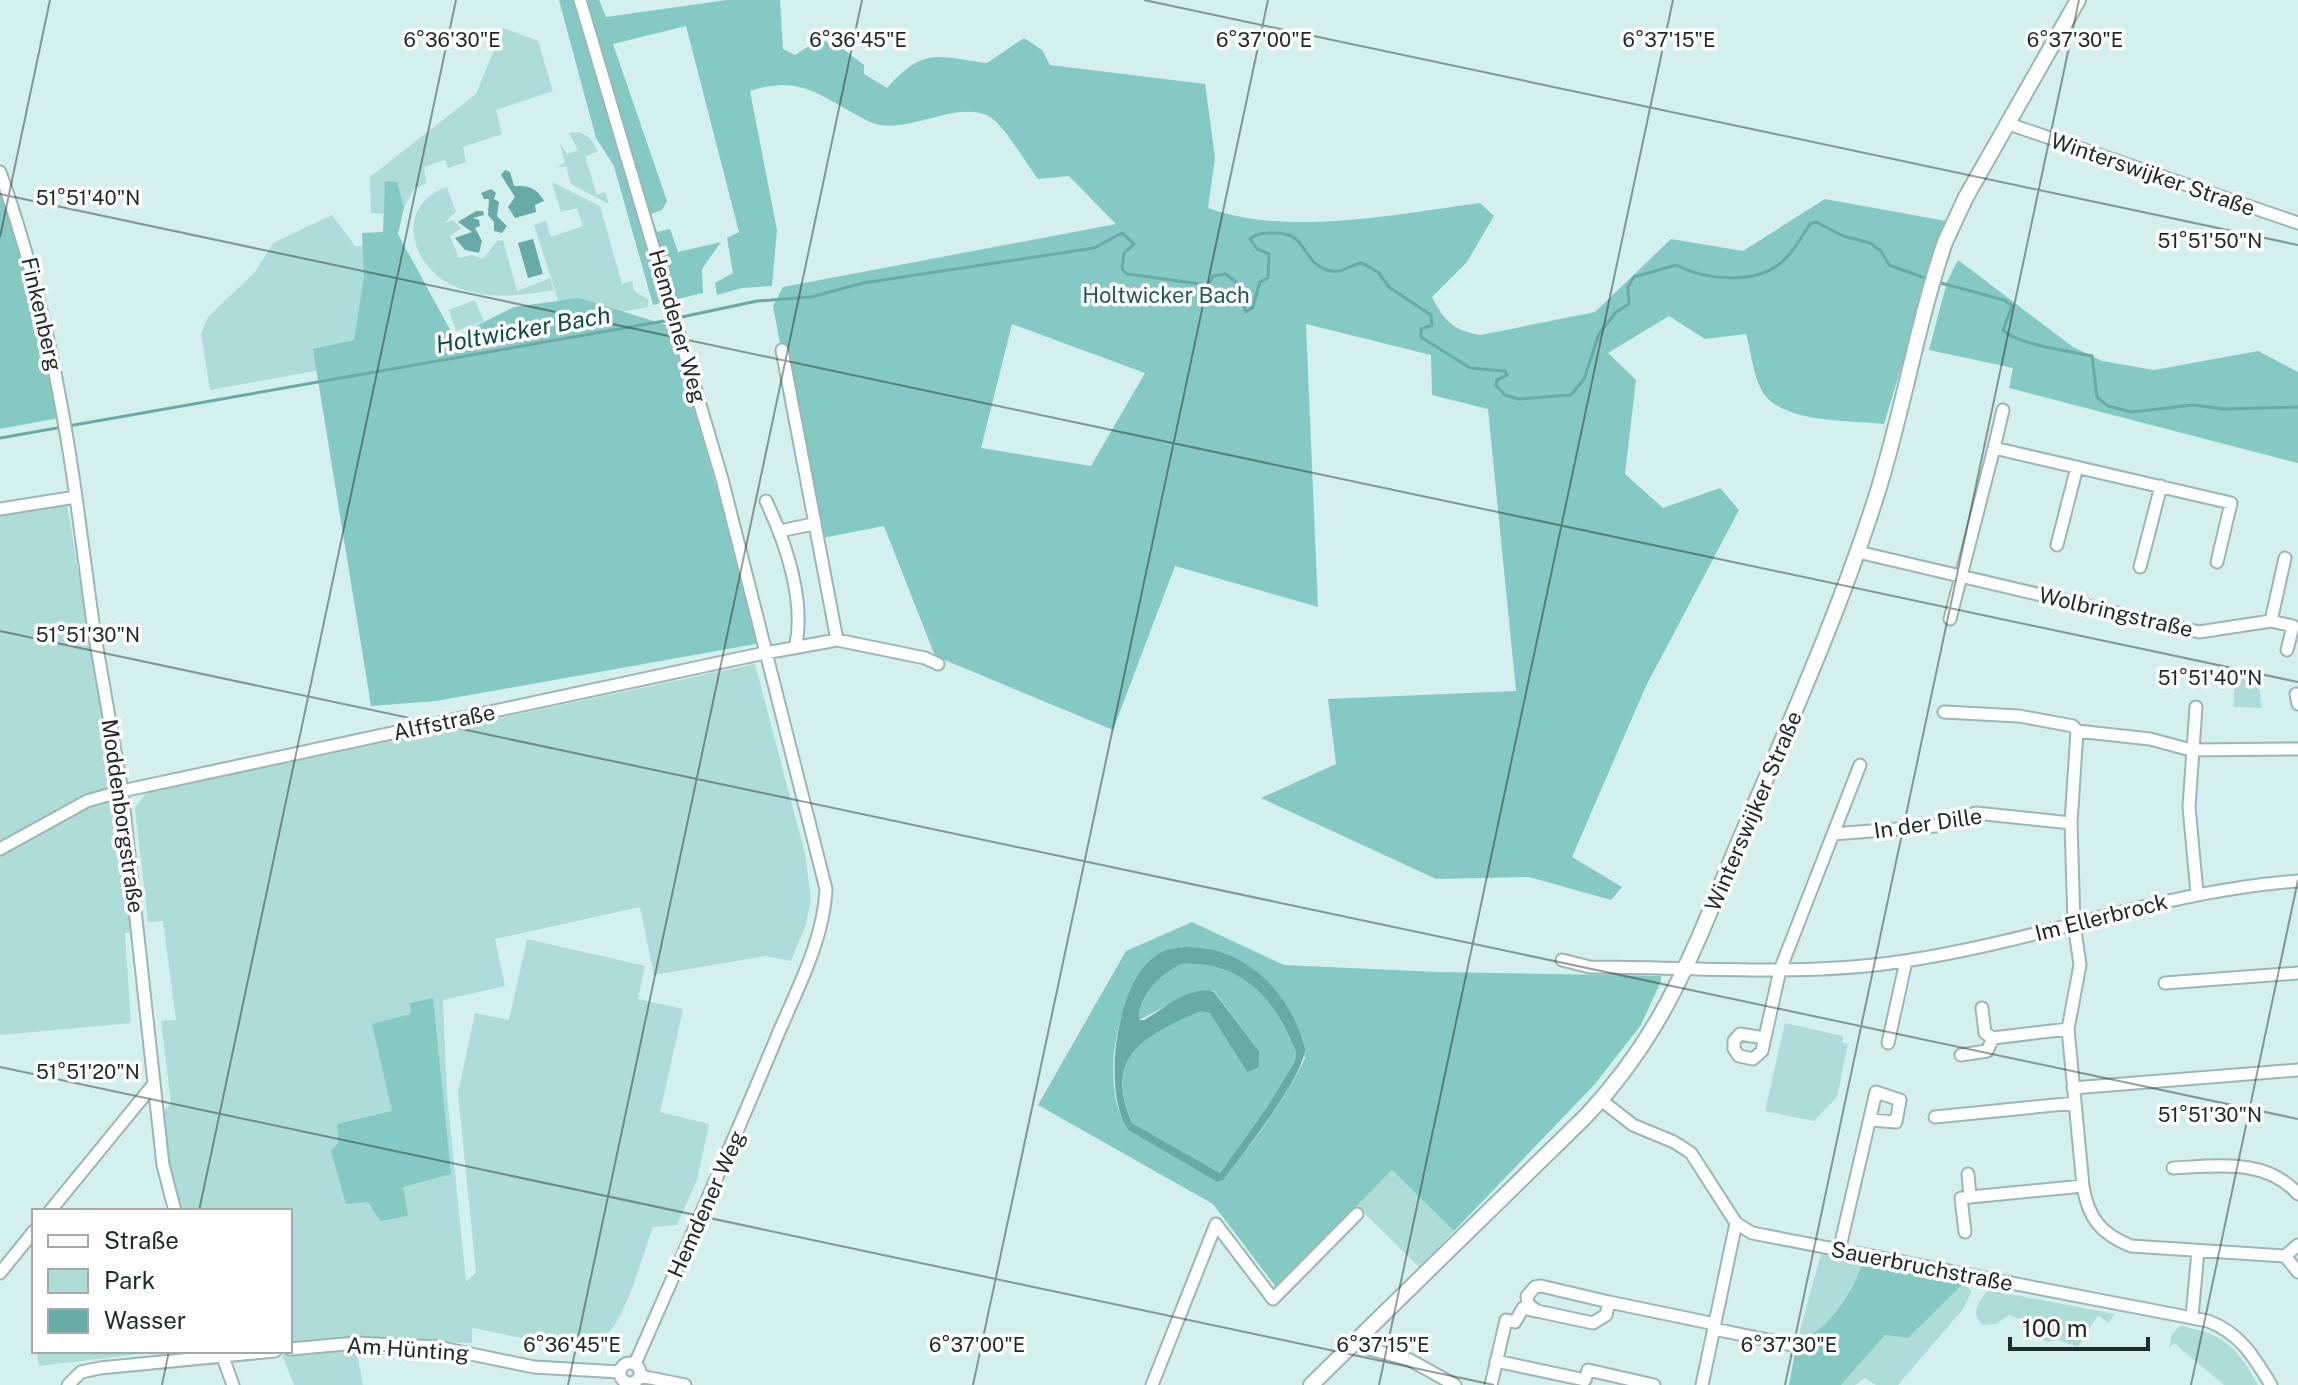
<svg xmlns="http://www.w3.org/2000/svg" width="2298" height="1385" viewBox="0 0 2298 1385" font-family="'Public Sans',sans-serif">
  <rect width="100%" height="100%" fill="#d3f0ee"/>
  <path fill="#aedcd8" d="M503,28L538,41L553,91L496,110L502,134L463,147L466,162L448,168L445,160L424,167L426,183L414,189L400,215L371,213L370,177L476,94Z
    M580,132L590,138L598,151L585,157L597,195L605,192L609,204L571,184L566,166L557,168L565,162L560,144L567,154L578,150L569,133Z
    M552,182L600,206L622,284L632,281L634,291L648,299V307L565,322L534,225L546,221L551,237L583,226L577,208L561,212Z
    M447,187L456,212L444,223L453,220L461,228L450,236L459,258L472,255L483,259L497,241L503,240L517,291L550,278L554,290C520,296 487,300 454,286C411,268 393,205 447,187Z
    M332,215L355,246L369,247L360,363L210,390L201,334L208,317L255,272L273,243Z
    M475,300L484,321L456,331L449,310Z
    M67,504L114,786L92,793L0,843V515Z
    M755,664L805,854L811,898L806,924L791,961L766,956L654,975L640,907L495,939L505,986L443,1000L447,1094L466,1282L476,1272L458,1093L475,1013L509,1020L527,939L645,966L638,999L683,1009L660,1112L709,1124L697,1180L677,1225L653,1227C642,1257 631,1300 614,1326C591,1360 506,1333 472,1328V1343L335,1339L290,1343V1211H182L172,1178L163,1114L171,1103L161,1021L176,1020L163,921L148,922L135,808L146,793Z
    M2235,678L2258,679L2262,708L2233,707Z
    M119,801L136,931L125,933L131,1023L0,1035V856C39,833 74,806 119,801Z
    M1785,1023L1843,1036L1842,1042L1848,1044L1837,1097L1814,1121L1765,1111Z
    M1392,1170L1454,1231L1420,1268L1356,1205Z
    M1821,1254L1862,1263C1854,1291 1826,1334 1797,1341Z
    M1963,1284L1972,1291L1963,1309L1898,1385H1876L1865,1378L1855,1385H1841L1885,1335L1908,1338Z
    M1988,1290L2115,1314L2108,1323L2098,1315L2078,1347L2058,1340L2046,1342L2042,1338L2045,1333L2026,1317L2021,1320L2009,1315L1996,1324L1983,1325C1969,1313 1979,1302 1988,1290Z
    M2180,1326C2224,1334 2237,1346 2258,1385H2224L2174,1343L2169,1348L2172,1334Z
    M356,1348L363,1385H294L282,1355Z
    M37,1351H163L39,1366Z"/>
  <path fill="#85c9c4" fill-rule="evenodd" d="M559,0H599L606,17L727,0H780L783,49L795,55L820,39L843,49L864,65V74L887,88C925,46 936,57 987,63L1024,38L1042,50L1050,65L1205,84L1215,157L1208,208C1289,237 1396,214 1480,203L1494,216L1467,262L1432,297C1444,321 1454,331 1481,335L1595,312L1671,239L1743,251L1825,199L1946,221L1884,424C1850,420 1778,424 1761,389C1753,374 1751,351 1746,334L1705,339L1669,316L1608,353L1636,380L1625,474L1663,508L1720,488L1739,510L1646,686L1572,857L1622,887L1611,900L1529,877L1436,879L1261,798L1336,764L1328,699L1516,691L1488,409L1432,395L1431,355L1306,324L1318,607L1175,566L1113,730L935,656L884,526L817,539L773,306L783,287L1116,224L1069,176L1038,179C1025,163 1002,119 984,114C951,104 914,130 881,125C871,124 861,117 853,113C814,91 795,76 750,91L777,230L772,286L742,288L717,295L715,283L733,273L727,238L739,232L686,26L613,44L667,201L662,210L651,214L657,232L670,229L678,252L721,242L702,269L703,293L653,305L614,166L596,138ZM1012,324L1145,373L1091,466L981,448Z
    M385,181L397,182L404,208L398,234L454,337L514,307L579,298L670,326L761,643L436,701L371,706L313,349L354,340L364,277L362,233L383,232Z
    M0,188L44,341L59,418L0,429Z
    M1958,260L2073,347L2102,361L2154,370L2258,351L2298,372V463L2009,388L2013,368L1929,350L1947,282Z
    M1192,922L1284,965L1438,972L1661,976V981L1641,1025L1595,1084L1454,1231L1392,1170L1276,1287L1213,1204L1038,1105L1126,951ZM1184,947L1206,948L1278,996L1297,1026L1305,1058C1292,1088 1241,1164 1217,1182L1128,1130C1095,1081 1119,958 1184,947Z
    M1182,964C1242,961 1275,999 1296,1052L1295,1061L1267,1107L1220,1173L1132,1123C1103,1054 1146,1035 1201,1011L1210,1012L1247,1072L1259,1051L1214,991L1193,992L1139,1020C1138,996 1161,973 1182,964Z
    M433,998L451,1174L403,1187L408,1216L380,1221L368,1202L346,1204L331,1151L338,1143L337,1124L392,1111L372,1024L411,1014L410,1003Z
    M1862,1263L1963,1284L1908,1338L1885,1335L1841,1385H1789L1797,1341C1826,1334 1854,1291 1862,1263Z"/>
  <path fill="#67aba6" fill-rule="evenodd" d="M505,170L510,172L514,186C528,186 535,186 544,201L535,205L536,212L515,218L508,207L515,197L501,175Z
    M491,189L496,193L494,199L499,202L497,216L507,226L502,233L494,231V222L488,215L489,199H484L481,193Z
    M476,211H483L484,215L473,218L479,220L480,226L475,228L482,241L479,253L465,250L455,238L472,232L458,222Z
    M533,239L543,274L528,278L518,243Z
    M1184,947C1245,945 1291,993 1305,1049C1304,1076 1242,1156 1223,1180L1217,1182L1128,1130C1101,1090 1116,977 1160,953C1167,949 1177,948 1184,947ZM1182,964C1242,961 1275,999 1296,1052L1295,1061L1267,1107L1220,1173L1132,1123C1102,1054 1147,1035 1201,1011L1210,1013L1247,1072L1259,1067V1051L1214,992C1190,984 1164,1009 1144,1020H1139C1138,996 1161,973 1182,964Z"/>
  <g fill="none" stroke-linecap="round" stroke-linejoin="round">
    <path stroke="#67aba6" stroke-width="3" d="M1937,282L2004,300L2012,306L2003,330C2020,346 2068,350 2092,356L2097,397L2108,406L2132,412L2193,405L2224,409L2298,407
      M677,318L757,301L811,297L863,283L1094,248L1122,233L1134,244L1124,253L1122,269L1127,274L1208,285L1213,276L1226,274L1237,283L1246,312L1253,307L1260,282L1268,278L1269,254L1257,249L1250,239C1257,233 1264,233 1274,233C1309,232 1300,261 1327,270C1342,275 1348,265 1362,263L1378,272L1389,287L1431,315L1432,325L1421,329V337L1470,368L1505,371L1507,375L1497,380L1496,385L1505,395L1518,399L1571,395L1584,379L1599,334L1616,312L1629,304L1628,287L1634,277L1676,265C1705,280 1757,286 1784,260C1795,250 1802,236 1810,224L1816,222L1843,236L1870,243L1881,251L1889,265L1930,280
      M0,438L670,320"/>
    <defs>
      <path id="minor" d="M580,0L722,479L826,889C824,940 796,991 776,1039C731,1148 682,1256 635,1364
        M2009,124L2298,223
        M0,172C38,278 60,385 76,497
        M782,350L837,640
        M1994,448L2003,410
        M766,501C786,543 806,602 795,648
        M0,509L76,497L94,631L122,791L163,1165L175,1211
        M780,531L813,524
        M2057,545L2077,467
        M1858,552L2199,632L2271,621L2285,558
        M2140,567L2161,486
        M1950,619L1994,448L2231,503L2217,562
        M2271,621L2293,626L2287,650
        M2296,694L2298,704
        M2196,707L2189,807L2197,893
        M1944,712L2019,716L2073,726L2077,731L2071,823L2074,923L2080,965L2068,1029L2083,1186C2088,1218 2101,1234 2131,1246L2285,1256L2298,1245
        M2077,731L2150,739L2191,750L2298,749
        M1833,834L1935,826L1976,813L2071,823
        M0,849L87,801L122,791L760,654L837,640L925,658L938,664
        M1562,960L1590,967C1695,967 1801,977 1905,961C2038,941 2163,891 2298,881
        M2165,983L2298,973
        M1982,1008L1985,1033L1993,1038L2068,1029
        M1764,1038L1740,1034L1734,1041V1049L1739,1056L1753,1059L1762,1051L1780,970L1860,765
        M1888,1043L1906,961
        M1961,1055L1987,1051L1993,1038
        M2073,1088L2298,1070
        M1601,1100L1633,1125L1674,1142L1691,1153L1736,1223L1752,1233L2208,1321C2240,1333 2254,1357 2271,1385
        M1935,1117L2075,1103
        M2173,1168C2218,1166 2266,1158 2298,1194
        M1968,1174L1970,1197L2083,1186
        M50,1211L153,1085
        M1965,1232L1961,1198L1970,1197
        M1839,1251L1876,1092L1900,1100L1896,1122L1870,1120
        M2285,1256L2298,1272
        M0,1273L34,1231
        M1541,1286L1609,1302L1606,1315L1593,1323L1537,1311L1528,1304L1527,1296L1535,1287Z
        M1609,1302L1715,1324
        M2192,1317L2198,1251
        M1714,1329L1802,1347
        M1362,1347L1410,1360L1455,1385
        M290,1349L356,1343L437,1347L534,1367L620,1372
        M221,1352L233,1385
        M1496,1361L1585,1380L1588,1370L1654,1385
        M620 1373a10 10 0 1 1 20 0a10 10 0 1 1-20 0Z
        M640,1376L685,1385
        M68,1385L81,1372L100,1368L275,1351
        M1152,1385L1216,1224L1273,1299L1357,1214
        M1491,1385L1506,1320L1515,1322L1523,1308L1536,1311
        M1702,1385L1736,1223"/>
      <path id="major" d="M1311,1385L1585,1117C1665,1033 1694,949 1738,844C1787,728 1839,614 1877,494C1903,411 1917,324 1945,242L1966,197L2078,0"/>
    </defs>
    <use href="#minor" stroke="#9ab7b4" stroke-width="15"/>
    <use href="#major" stroke="#9ab7b4" stroke-width="18"/>
    <use href="#minor" stroke="#fff" stroke-width="11"/>
    <use href="#major" stroke="#fff" stroke-width="14"/>
  </g>
  <path fill="none" stroke="#1e2928" stroke-width="2" stroke-opacity="0.45" d="M1144,0L2298,245M0,194L2298,682M0,237L50,0M0,631L2298,1119M0,1067L1494,1385M199,1211L456,0M162,1385L169,1351M568,1385L862,0M973,1385L1268,0M1379,1385L1673,0M1785,1385L2079,0M2191,1385L2298,880"/>
  <g text-anchor="middle" dominant-baseline="central" stroke-width="7" stroke-linejoin="round" paint-order="stroke">
    <g font-size="22" fill="#1e2928" stroke="#fff">
      <text transform="translate(2153 174) rotate(19)">Winterswijker Straße</text>
      <text transform="translate(42 314) rotate(77)">Finkenberg</text>
      <text transform="translate(678 326) rotate(74)">Hemdener Weg</text>
      <text transform="translate(2116 612) rotate(13)">Wolbringstraße</text>
      <text transform="translate(444 722) rotate(-12)">Alffstraße</text>
      <text transform="translate(1753 811) rotate(-67)">Winterswijker Straße</text>
      <text transform="translate(123 816) rotate(82)">Moddenborgstraße</text>
      <text transform="translate(1928 823) rotate(-8)">In der Dille</text>
      <text transform="translate(2101 917) rotate(-14)">Im Ellerbrock</text>
      <text transform="translate(706 1204) rotate(-66)">Hemdener Weg</text>
      <text transform="translate(1922 1266) rotate(11)">Sauerbruchstraße</text>
      <text transform="translate(408 1349) rotate(4)">Am Hünting</text>
    </g>
    <g font-size="22" fill="#225c58" stroke="#fff">
      <text x="1166" y="295">Holtwicker Bach</text>
    </g>
    <g font-size="24" font-style="italic" fill="#0d4b48" stroke="#fff">
      <text transform="translate(523 329) rotate(-10)">Holtwicker Bach</text>
    </g>
  </g>
  <g font-size="20" text-anchor="middle" fill="#1e2928" stroke="#fff" stroke-width="7" stroke-linejoin="round" paint-order="stroke">
    <text x="452" y="47">6°36'30"E</text>
    <text x="858" y="47">6°36'45"E</text>
    <text x="1264" y="47">6°37'00"E</text>
    <text x="1669" y="47">6°37'15"E</text>
    <text x="2075" y="47">6°37'30"E</text>
    <text x="88" y="205">51°51'40"N</text>
    <text x="2210" y="248">51°51'50"N</text>
    <text x="88" y="642">51°51'30"N</text>
    <text x="2210" y="685">51°51'40"N</text>
    <text x="88" y="1079">51°51'20"N</text>
    <text x="2210" y="1122">51°51'30"N</text>
    <text x="572" y="1352">6°36'45"E</text>
    <text x="977" y="1352">6°37'00"E</text>
    <text x="1383" y="1352">6°37'15"E</text>
    <text x="1789" y="1352">6°37'30"E</text>
  </g>
  <rect x="32" y="1209" width="260" height="144" fill="#ffffff" stroke="#a5a9a9" stroke-width="2"/>
  <rect x="48" y="1235" width="40" height="12" fill="#ffffff" stroke="#a5a9a9" stroke-width="2"/>
  <text x="104" y="1249" font-size="24" fill="#1e2928">Straße</text>
  <rect x="48" y="1269" width="40" height="24" fill="#aedcd8" stroke="#a5a9a9" stroke-width="2"/>
  <text x="104" y="1289" font-size="24" fill="#1e2928">Park</text>
  <rect x="48" y="1309" width="40" height="24" fill="#67aba6" stroke="#a5a9a9" stroke-width="2"/>
  <text x="104" y="1329" font-size="24" fill="#1e2928">Wasser</text>
  <path d="M2010 1337v12h138v-12" fill="none" stroke="#1e2928" stroke-width="4"/>
  <text x="2022" y="1337" font-size="24" fill="#1e2928" stroke="#ffffff" stroke-width="6" paint-order="stroke">100 m</text>
</svg>
